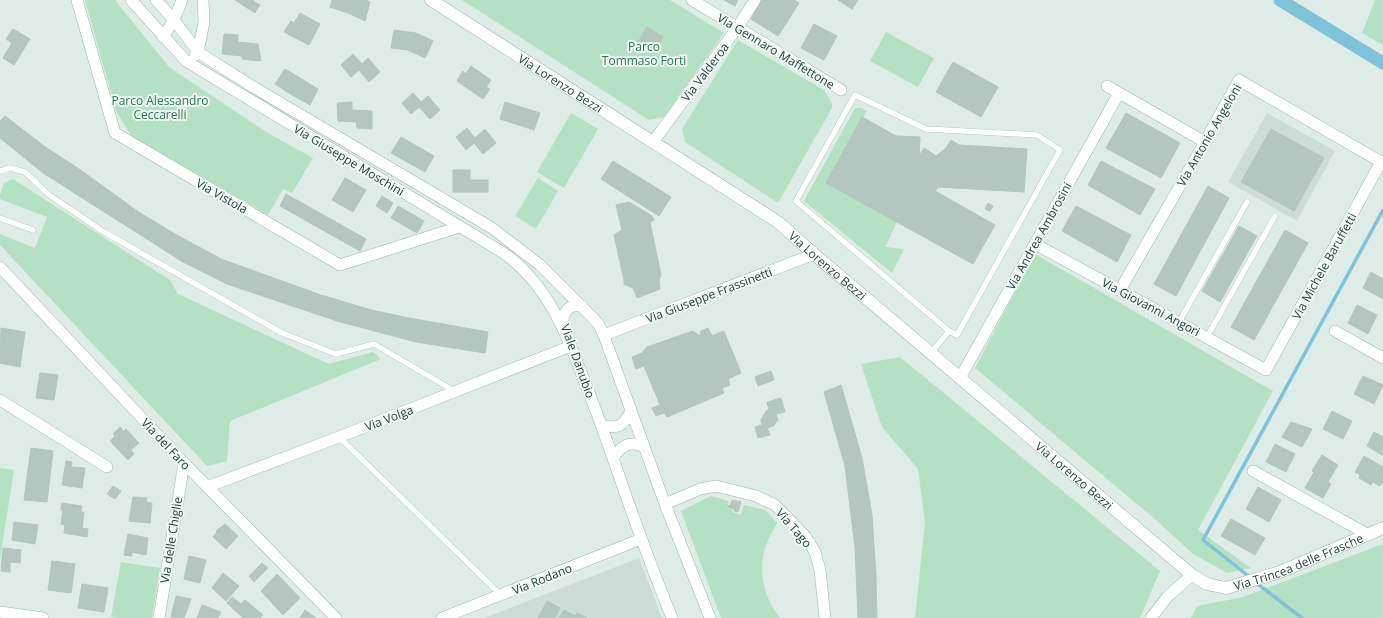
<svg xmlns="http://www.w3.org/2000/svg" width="1383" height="618" viewBox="0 0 1383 618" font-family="'Open Sans',sans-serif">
  <rect width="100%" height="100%" fill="#deece7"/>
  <path fill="#ccdcd6" d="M1267,113L1335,151L1297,221L1228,182Z
    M639,558L662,618H484Z"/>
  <path fill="#b4e0c4" d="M85,0H115L169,67L268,133L313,158L292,193L283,189L268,215L132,137L116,111Z
    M462,0H670L724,33L664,117L649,120Z
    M1375,0H1383V45L1362,33Z
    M886,32L934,58L918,87L870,61Z
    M738,40L824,90L832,103V108L778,203L685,142L682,129Z
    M855,108H861L867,111L829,180L898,220L885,247L904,249L892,273L804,201Z
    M571,113L598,129L564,188L537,172Z
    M538,178L558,191L536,229L515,216Z
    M13,179L170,280L178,294L329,364L373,352L381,359L230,421L227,461L207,466L0,245V234L35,248L47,217L0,199V195L4,183Z
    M1035,254L1273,391L1198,530L1251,568L1227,573L1193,554L1156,520L975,368Z
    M900,357L1160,571L1140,618H915L925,522L918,469L882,427L861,364Z
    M0,468L14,470L0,559Z
    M711,496L729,501L727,508L733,509L732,512L741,515L744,505L765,510L777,523C774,530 769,536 767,543C757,567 763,598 780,618H721L681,511Z
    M1383,544V618H1191L1197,606L1243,597Z
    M121,562L160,568L152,618H120L111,617Z"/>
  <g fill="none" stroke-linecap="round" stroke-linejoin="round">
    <path stroke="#7fc3d9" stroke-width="3.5" d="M1251,578L1203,540L1383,210
      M1255,582L1302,618"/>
    <path stroke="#7fc3d9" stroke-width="13" d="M1280,0L1383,63"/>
  </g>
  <path fill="#b3c7c0" stroke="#b0c6bf" d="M235,0H253V1L260,5L255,13Z
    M332,0H366L370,2L365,21L348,13L330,7Z
    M724,0H738L735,6Z
    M762,0H794L799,3L778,36L751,19Z
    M838,0H858L852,9Z
    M300,13L320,24L309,45L284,32L291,21L294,23Z
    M814,24L837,36L824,60L801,48Z
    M647,27L663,37L654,53L637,44Z
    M13,29L30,39L14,65L3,58L12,43L6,39Z
    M394,30L416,33L433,41L425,58L408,50L391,48Z
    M224,34L238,35V42L258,44L261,61L242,59V56L222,54Z
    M353,54L362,64L368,58L380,72L369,82L359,70L351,77L341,65Z
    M953,62L998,87L981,117L936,92Z
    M471,66L491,80L486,87L490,89L483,99L457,81L463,71L466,74Z
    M285,69L318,89L310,105L292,95L275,84Z
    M413,93L421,102L428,96L440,110L430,119L419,107L411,114L402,103Z
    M352,102V110L372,111V129L357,128L356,122L338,121L337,103Z
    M505,102L540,113L534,130L500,119Z
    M1126,113L1180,143L1161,178L1106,148Z
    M5,116L44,146L82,171L137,211L175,234L221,259L321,295L371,310L409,318L488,332L485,353L416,342L337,321L227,284L183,262L43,173L0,138V121Z
    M862,117L896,136L920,137L919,156L924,148L936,156L946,148L951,140L959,145L1027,149L1024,192L938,187L935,191L995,225L973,264L826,183Z
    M467,128L475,138L485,129L496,143L483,154L474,143L466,150L456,137Z
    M1271,129L1324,158L1294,211L1241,182Z
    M401,137L434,156L425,172L391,153Z
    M613,161L671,197L659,216L601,179Z
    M1101,161L1155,189L1140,215L1088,185Z
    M453,170H470V180H488V192H453Z
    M345,178L366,190L353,212L332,200Z
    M1208,186L1229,198L1176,296L1154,284Z
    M286,194L366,239L360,251L280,206Z
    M382,196L393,203L387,213L376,206Z
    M629,202L652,216L654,220L650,222L661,275L659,281L660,289L637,298L633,288L624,284V280L614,235L622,230L616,205Z
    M988,203L993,206L990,211L985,209Z
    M398,206L424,221L417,233L391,218Z
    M1076,206L1131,235L1117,262L1062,231Z
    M1239,226L1257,236L1220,302L1202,291Z
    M1285,230L1308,243L1254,340L1231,327Z
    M1371,272L1383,279V299L1363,288Z
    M1357,305L1377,315L1368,334L1348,323Z
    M1,328L25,332L20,367L0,363Z
    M708,328L712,336L724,331L741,373L728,379L730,385L722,388L724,393L667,417L664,413L656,416L652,408L660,405L644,366L636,369L632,357L642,353L647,347L693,331L700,336L701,331Z
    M771,371L774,380L758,386L755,377Z
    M40,373L58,375L54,400L36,398Z
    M1363,376L1383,385L1374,404L1354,394Z
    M841,385L862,458L872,515L876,576L877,618H858L855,547L845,466L824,392Z
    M781,398L785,412L776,414L778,420L773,426L767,428L770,435L758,438L755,427L762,425L761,420L766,411L769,410L767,402Z
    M1332,411L1352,421L1343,439L1323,429Z
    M1291,422L1312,429L1302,447L1282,437Z
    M120,427L124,432L126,429L139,443L131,450L134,454L128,460L110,441L115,436L113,434Z
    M1374,432L1383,437V452L1382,455L1367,446Z
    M1275,444L1295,454L1286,472L1266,462Z
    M31,448L53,451L47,502L24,500Z
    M1322,455L1338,465L1328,482L1331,484L1323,498L1305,488L1314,472L1312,471Z
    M1364,456L1383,467V481L1380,486L1373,482L1371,485L1359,478L1360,475L1355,472Z
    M66,461L72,462L71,467L85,468L82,488L62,485Z
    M113,486L121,491L115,499L107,494Z
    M1258,487L1281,500L1269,522L1246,509Z
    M133,497L147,498L146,502L152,503L150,523L129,521Z
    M732,500L741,502L738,512L734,511L735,509L728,507V505L730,506Z
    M62,503L82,506L81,512H84L82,528L88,529L87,537L64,533L65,525L61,524L63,511L61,510Z
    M1231,519L1265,538L1255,555L1221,536Z
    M14,522L38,525L35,544L12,540Z
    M225,524L238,536L226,549L213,537L217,532L216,531Z
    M128,534L148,538L146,555L132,552V556L124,555Z
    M3,548L21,550L20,563L10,562V572L1,571Z
    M189,556L206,560L200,583L184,579Z
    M52,561L75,564L71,593L48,590Z
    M262,563L268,568L254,582L249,576Z
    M223,573L239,586L226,601L212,588Z
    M277,574L300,598L283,615L261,591Z
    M82,584L108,588L104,612L78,608Z
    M176,596L191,599L184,618L171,617Z
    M232,597L241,604L245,600L263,615L260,618H243L227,603Z
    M547,601L560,608L555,618H538Z
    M202,605L221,612L218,618H197Z
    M305,610L316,618H300Z
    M564,610L575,616L577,613L587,618H559Z"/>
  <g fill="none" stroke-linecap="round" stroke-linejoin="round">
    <defs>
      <path id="service" d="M0,171L10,168L25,172L49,195L104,232L282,333L336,354L374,344L456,392
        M0,218L33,230
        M1179,322L1247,202
        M1207,337L1275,216
        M931,353L949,331L957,335L1060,150L1037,135L926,129L855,95L796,201L949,331
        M339,437L501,595"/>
      <path id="minor" d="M77,0L115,133L340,265L459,227
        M131,0L186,61L502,252C548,283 567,335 586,385C600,420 612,455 624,490C639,533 655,576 672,618
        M156,0L174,20L198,52L255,88L492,228L540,265L594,319L599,325L603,333L665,504L710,618
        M692,0L841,90
        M163,37L174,20L182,0
        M195,55L198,52L204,22L203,0
        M1107,86L1205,142
        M653,142L737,28L755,0
        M1035,244L1266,370L1381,162L1239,80L1201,149L1120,290
        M0,267L184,463L336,618
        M562,324C564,312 568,303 582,306
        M1335,331L1383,358
        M604,335L814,254
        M960,378L1119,93
        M0,400L107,467
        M601,425C618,429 623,427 631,411
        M613,458C621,446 628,441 643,446
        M1253,471L1367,534
        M207,487L339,437L571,346
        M665,504L700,489L716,486L756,496L775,505L805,536L815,552L820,570L825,618
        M0,612L43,618
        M159,618L184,463
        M442,618L641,539
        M1151,618L1168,596L1192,575"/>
      <g id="tertiary">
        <path id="s1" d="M431,0L778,222L814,254L1192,575L1207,584L1226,588L1280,572L1383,528"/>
      </g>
    </defs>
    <use href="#service" stroke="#a1b4af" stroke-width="6"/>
    <use href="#minor" stroke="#a1b4af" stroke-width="12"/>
    <use href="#tertiary" stroke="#a1b4af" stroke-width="13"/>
    <use href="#service" stroke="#fff" stroke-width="5.5"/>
    <use href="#minor" stroke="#fff" stroke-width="11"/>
    <use href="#tertiary" stroke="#fff" stroke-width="12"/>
  </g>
  <g text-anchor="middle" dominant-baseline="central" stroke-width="4" stroke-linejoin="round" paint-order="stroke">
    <g font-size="12" fill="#23794c" stroke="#eff8f4">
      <text x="644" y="46">Parco<tspan x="644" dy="14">Tommaso Forti</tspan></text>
      <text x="160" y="100">Parco Alessandro<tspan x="160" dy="14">Ceccarelli</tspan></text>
    </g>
    <g font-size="12" fill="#1e3e38" stroke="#eff8f4">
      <text transform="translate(776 51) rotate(31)">Via Gennaro Maffettone</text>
      <text transform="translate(705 72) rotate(-53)">Via Valderoa</text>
      <text stroke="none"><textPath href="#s1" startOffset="154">Via Lorenzo Bezzi</textPath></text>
      <text transform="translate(1209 135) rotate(-60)">Via Antonio Angeloni</text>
      <text transform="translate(349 160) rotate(31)">Via Giuseppe Moschini</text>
      <text transform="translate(222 196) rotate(30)">Via Vistola</text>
      <text transform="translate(1039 236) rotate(-61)">Via Andrea Ambrosini</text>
      <text stroke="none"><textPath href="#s1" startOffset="478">Via Lorenzo Bezzi</textPath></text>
      <text transform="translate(1324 266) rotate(-61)">Via Michele Baruffetti</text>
      <text transform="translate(709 295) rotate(-21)">Via Giuseppe Frassinetti</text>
      <text transform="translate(1151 307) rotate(28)">Via Giovanni Angori</text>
      <text transform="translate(578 361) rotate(70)">Viale Danubio</text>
      <text transform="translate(389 418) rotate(-21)">Via Volga</text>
      <text transform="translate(166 444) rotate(47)">Via del Faro</text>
      <text stroke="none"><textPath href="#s1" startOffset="802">Via Lorenzo Bezzi</textPath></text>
      <text transform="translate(794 528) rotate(49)">Via Tago</text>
      <text transform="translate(171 540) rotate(-81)">Via delle Chiglie</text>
      <text stroke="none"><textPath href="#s1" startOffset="1070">Via Trincea delle Frasche</textPath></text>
      <text transform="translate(542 579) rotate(-22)">Via Rodano</text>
    </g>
  </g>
</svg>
